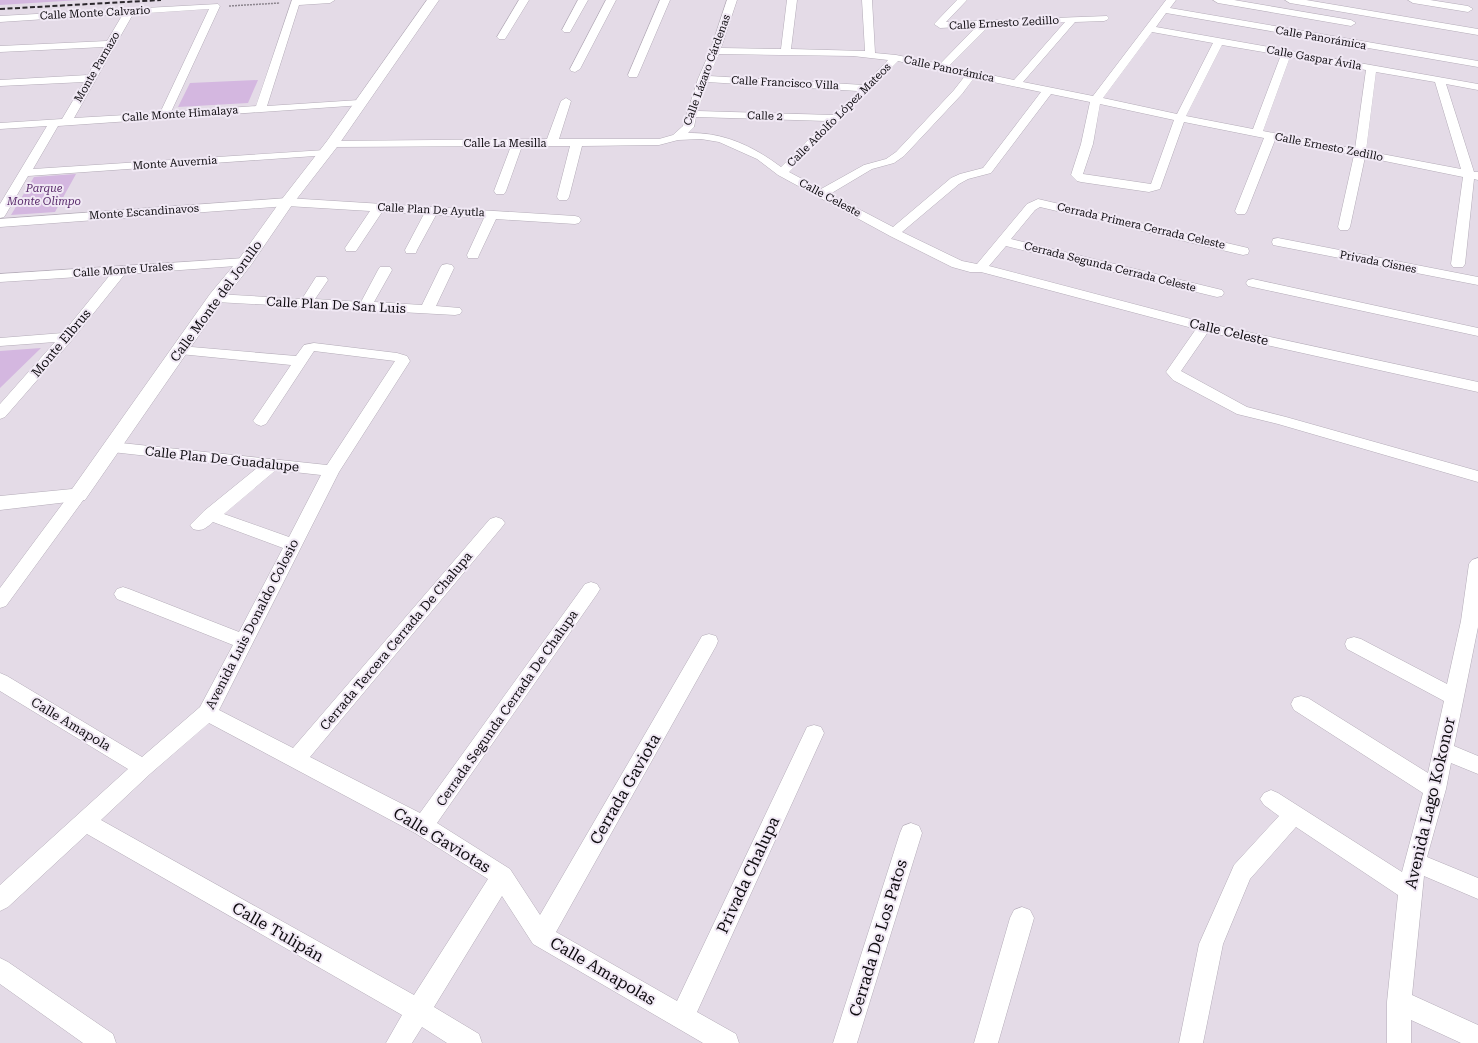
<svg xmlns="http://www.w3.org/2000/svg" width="1478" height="1043" viewBox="0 0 1478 1043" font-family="'Roboto Serif',serif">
  <rect width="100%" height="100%" fill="#e4dbe7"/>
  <path fill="#d4b7e0" d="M0,0H80L0,5Z
    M258,80L248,103L178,107L190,83Z
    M76,174L55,212L11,215L34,177Z
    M41,348L0,388V351Z"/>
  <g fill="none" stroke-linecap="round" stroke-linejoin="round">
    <defs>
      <path id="minor" d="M292,0H335L330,3L299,5L267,106L359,100L363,101L364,103L363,105L58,126L33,169L325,150L329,151L331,153L329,155L28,176L6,214L4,217L0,218V204L47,126L0,129V123L62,119L84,82L0,86V80L88,75L104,47L0,52V46L107,41L123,14L0,22V16L218,4L220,6L171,112L256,106ZM209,9L160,113L74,118L133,14Z
        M519,0H529L505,39H499L497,37Z
        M578,0H588L570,32H564L562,30Z
        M606,0H616L580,69L575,72L571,71L570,69Z
        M660,0H670L638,75L637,77H629L628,75Z
        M727,0H737L721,48L781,49L787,0H797L791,49L865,51L862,0H872L875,53L896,55L940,64L977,26L940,28L934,24L936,22L957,0H967L946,22L1107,16L1109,18L1107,20L1104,21L1075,22L1023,82L1093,96L1166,0H1176L1170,8L1478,61V67L1166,13L1156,27L1478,84V90L1446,84L1474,172H1478V180L1474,179L1465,264L1463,267H1453L1451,264L1463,177L1365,157L1350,227L1348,230H1340L1338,227L1354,155L1275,140L1247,211L1245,214H1237L1235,211L1264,138L1184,122L1160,189L1149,192L1081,182L1077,181L1071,175L1081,144L1090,102L1051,94L991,173L968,179L959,184L902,232L962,261L977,264L1027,204L1038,199L1248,248L1249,251L1248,254L1243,255L1040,207L1035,210L1011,239L1222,290L1224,293L1222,296L1217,297L1006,246L989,266L1206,323L1478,382V392L1208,332L1181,371L1247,407L1286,417L1478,471V482L1278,424L1237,414L1173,380L1166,372L1196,329L981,272H970L952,267L890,236L778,175L757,159L719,142L701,139L678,140L659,145L582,146L569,197L567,200H559L557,197L570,146H522L506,191L504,194H496L494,191L511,146L332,147L328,146L326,144L328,142L332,141L547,139L561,101L566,98L571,101L559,139H659L673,135L683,126L698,79L710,51ZM1065,22L1014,80L949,66L989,26ZM1152,32L1213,43L1177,114L1103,98ZM1222,45L1281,55L1253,129L1186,116ZM719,54L853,56L888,60L864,85L709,76ZM1290,57L1366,70L1355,149L1263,131ZM898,61L965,76L954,90L896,152L886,159L864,165L821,189L789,172ZM1376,72L1435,82L1461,169L1366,151ZM974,78L1041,92L983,168L960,174L951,178L893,227L830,194L872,169L894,163L904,156L962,94ZM707,82L858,91L834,115L698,111ZM1100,104L1174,120L1151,184L1083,174L1093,144ZM696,117L827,121L781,167C753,146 723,132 688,133L694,127Z
        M1213,0H1234L1351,20L1356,23L1351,26L1218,3Z
        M1285,0H1306L1478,29V35L1290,3Z
        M1408,0H1430L1468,6L1473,9L1468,12L1413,3Z
        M287,198L575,216L579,217L581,220L579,223L575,224L496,219L479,255L478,258H468L467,255L484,218L436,215L417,250L416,253H406L405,250L424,214L382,212L356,251H346L345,248L370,211L287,206L0,227V219Z
        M1278,238L1478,277V285L1273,245L1272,242L1273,239Z
        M245,258L250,259L252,262L250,265L125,274L72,340L5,417L0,419V404L55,342L0,346V338L63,333L110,275L0,282V274Z
        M447,264L452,265L454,268L436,306L460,308L462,311L460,314L455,315L216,302L211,301L209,298L211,295L216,294L302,299L316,277H326L328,280L315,299L361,302L378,270L380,267H390L392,270L374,302L422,305L440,268L442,265Z
        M1253,279L1478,328V336L1248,286L1246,283L1248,280Z
        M314,343L397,353L407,356L410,361L339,472L219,710L293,748L490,519L496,517L502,519L505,523L502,527L310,757L420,813L585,584L591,582L597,584L600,589L597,594L437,823L510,869L540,915L702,636L709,634L716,636L718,641L716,646L556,932L677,1001L807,727L814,725L821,727L824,733L697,1012L736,1034L739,1043H703L533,944L502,896L434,1007L479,1034L482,1043H447L422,1027L412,1043H386L402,1015L87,834L8,907L0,911V885L128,769L0,691V673L7,676L142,757L200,707L233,645L117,599L114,594L117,589L123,587L129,589L239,632L283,548L213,522C206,528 202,532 193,529L190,525L204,511L257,468L112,452L106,451L104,447L106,443L112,442L327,465L395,361L314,351L266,424L261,426L256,424L253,421L291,365L180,354L175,353L173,350L175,347L180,346L296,356L304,345ZM276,470L321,475L289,537L224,514ZM209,723L415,833L488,879L414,995L101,820L150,774Z
        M78,489L84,491L86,495L84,499L6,606L0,608V588L72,491Z
        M1478,558V627L1454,746L1478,756V774L1451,763L1446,789L1427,857L1478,878V899L1424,876L1412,995L1478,1025V1043H1461L1411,1020V1043H1387V1002L1398,895L1296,827L1250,879L1223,944L1203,1043H1179L1199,944L1231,872L1234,865L1279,816L1264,805L1260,799L1264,793L1271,790L1278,793L1402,872L1423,793L1294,710L1291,704L1294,698L1301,696L1308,698L1428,773L1444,701L1347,649L1345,644L1347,639L1354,637L1361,639L1447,684L1461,621L1469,564L1472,560Z
        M911,823L919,826L922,833L857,1043H833L900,833L903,826Z
        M1022,907L1030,910L1034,918L998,1043H974L1010,918L1014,910Z
        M0,958L8,962L113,1034L116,1043H83L0,984Z"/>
      <path id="tertiary" d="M427,0H439L337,147L292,205L251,265L222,302L85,500L0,510V496L72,489L210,294L239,259L282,199L327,141Z"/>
    </defs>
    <use href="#minor" stroke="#b4acb8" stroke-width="1"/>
    <use href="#tertiary" stroke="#b4acb8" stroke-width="1"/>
    <path stroke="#8c858e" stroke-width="1.5" stroke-dasharray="2 1" stroke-linecap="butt" d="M229,6L280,3"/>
    <use href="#minor" fill="#fff" fill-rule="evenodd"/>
    <use href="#tertiary" fill="#fff" fill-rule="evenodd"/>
    <path stroke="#2c282d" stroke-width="2" stroke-dasharray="5 2.5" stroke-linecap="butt" d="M0,9L161,0"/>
  </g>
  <g text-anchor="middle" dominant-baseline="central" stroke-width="4" stroke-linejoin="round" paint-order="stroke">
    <g font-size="11" fill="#0e0b0f" stroke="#f1e9f5">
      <text transform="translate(95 13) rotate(-3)">Calle Monte Calvario</text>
      <text transform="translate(1004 23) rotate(-3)">Calle Ernesto Zedillo</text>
      <text transform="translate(1321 38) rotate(10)">Calle Panorámica</text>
      <text transform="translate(1314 58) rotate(10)">Calle Gaspar Ávila</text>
      <text transform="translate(97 67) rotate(-60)">Monte Parnazo</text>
      <text transform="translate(949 69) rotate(12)">Calle Panorámica</text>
      <text transform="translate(707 70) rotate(-70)">Calle Lázaro Cárdenas</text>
      <text transform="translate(785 83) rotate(3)">Calle Francisco Villa</text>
      <text transform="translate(180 114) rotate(-4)">Calle Monte Himalaya</text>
      <text transform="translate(839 115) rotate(-45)">Calle Adolfo López Mateos</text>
      <text transform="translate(765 116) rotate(2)">Calle 2</text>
      <text x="505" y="143">Calle La Mesilla</text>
      <text transform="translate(1329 147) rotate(11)">Calle Ernesto Zedillo</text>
      <text transform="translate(175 163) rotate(-4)">Monte Auvernia</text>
      <text transform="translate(830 198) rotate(28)">Calle Celeste</text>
      <text transform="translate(431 210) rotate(3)">Calle Plan De Ayutla</text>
      <text transform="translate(144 212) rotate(-4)">Monte Escandinavos</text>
      <text transform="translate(1141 226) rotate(13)">Cerrada Primera Cerrada Celeste</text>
      <text transform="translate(1378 262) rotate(11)">Privada Cisnes</text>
      <text transform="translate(1110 267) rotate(14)">Cerrada Segunda Cerrada Celeste</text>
      <text transform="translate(123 270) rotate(-4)">Calle Monte Urales</text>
    </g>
    <g font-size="11" font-style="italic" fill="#5a2b6b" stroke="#f1e9f5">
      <text x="44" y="188">Parque<tspan x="44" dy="13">Monte Olimpo</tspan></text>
    </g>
    <g font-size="13" fill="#0e0b0f" stroke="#f1e9f5">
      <text transform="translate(216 301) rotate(-54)">Calle Monte del Jorullo</text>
      <text transform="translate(336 305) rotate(3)">Calle Plan De San Luis</text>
      <text transform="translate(1229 332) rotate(13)">Calle Celeste</text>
      <text transform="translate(61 343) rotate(-50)">Monte Elbrus</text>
      <text transform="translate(222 459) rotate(6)">Calle Plan De Guadalupe</text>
      <text transform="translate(252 624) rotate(-63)">Avenida Luis Donaldo Colosio</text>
      <text transform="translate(396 641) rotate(-50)">Cerrada Tercera Cerrada De Chalupa</text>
      <text transform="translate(507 708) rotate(-55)">Cerrada Segunda Cerrada De Chalupa</text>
      <text transform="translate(71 724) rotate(31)">Calle Amapola</text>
    </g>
    <g font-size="16" fill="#0e0b0f" stroke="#f1e9f5">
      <text transform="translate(625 789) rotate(-60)">Cerrada Gaviota</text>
      <text transform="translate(1430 803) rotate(-77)">Avenida Lago Kokonor</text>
      <text transform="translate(442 840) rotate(31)">Calle Gaviotas</text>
      <text transform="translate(748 875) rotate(-65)">Privada Chalupa</text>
      <text transform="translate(278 932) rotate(30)">Calle Tulipán</text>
      <text transform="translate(878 938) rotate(-73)">Cerrada De Los Patos</text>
      <text transform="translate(603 971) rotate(30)">Calle Amapolas</text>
    </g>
  </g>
</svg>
